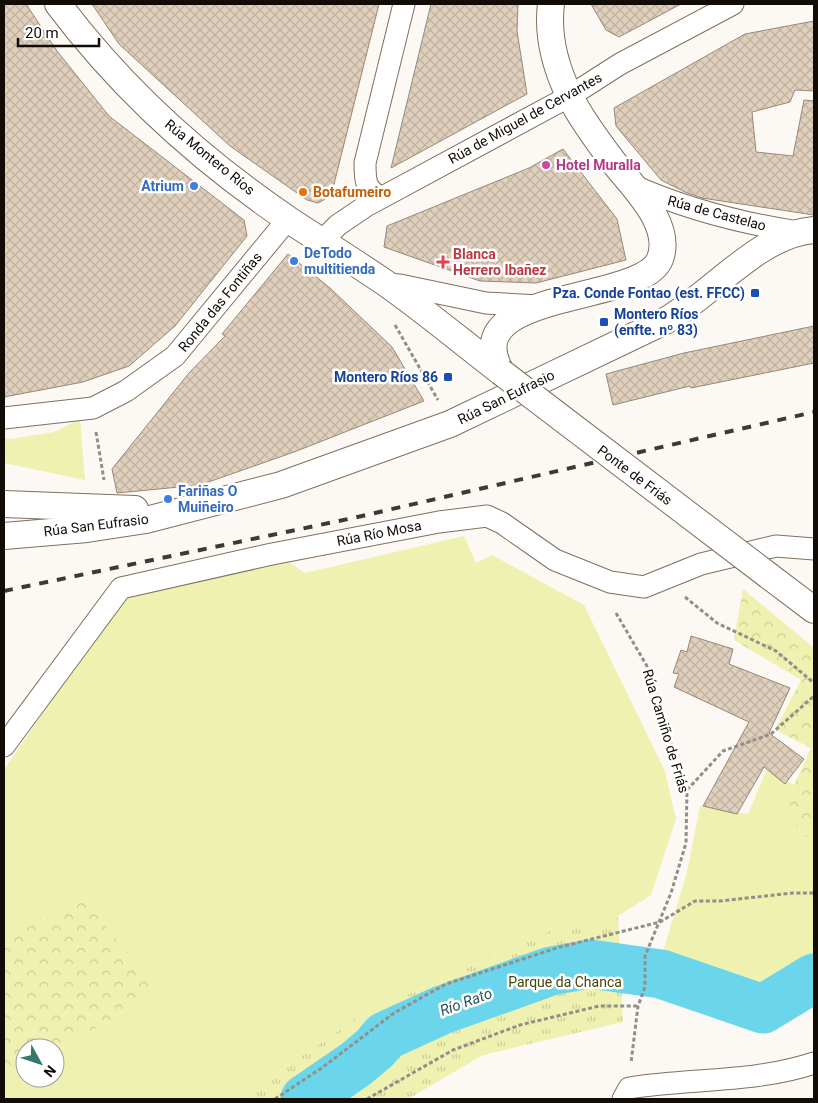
<svg xmlns="http://www.w3.org/2000/svg" width="818" height="1103" viewBox="0 0 818 1103" font-family="Roboto,sans-serif">
  <defs>
    <pattern id="forest-crowns" width="20" height="18" patternUnits="userSpaceOnUse" patternTransform="scale(1.25)"><rect width="20" height="18" fill="#eef1b0"/><path d="M2 6a3 3 0 1 1 6 0M12 15a3 3 0 1 1 6 0" fill="none" stroke="#cbcd96"/></pattern>
    <pattern id="park-tufts" width="24" height="20" patternUnits="userSpaceOnUse" patternTransform="scale(1.25)"><rect width="24" height="20" fill="#eef1b0"/><path d="M3 7l-1-3M5 7V3M7 7l1-3M15 17l-1-3M17 17v-4M19 17l1-3" fill="none" stroke="#cbcd96"/></pattern>
    <pattern id="building-cross-hatch" width="8" height="8" patternUnits="userSpaceOnUse" patternTransform="scale(1.25)"><rect width="8" height="8" fill="#e0cfbc"/><path d="M0 0l8 8M0 8l8-8" fill="none" stroke="#bfb1a0"/></pattern>
  </defs>
  <rect width="100%" height="100%" fill="#fcf9f5"/>
  <path fill="#eef1b0" d="M80,419L85,480L4,463V438L10,439L54,432Z
    M464,536L476,563L492,555L584,605L665,771L676,819L651,895L618,916L550,931L359,1016L240,1099H4V1072L25,1061V1078H55V1048H53L106,1023L158,988L85,901L4,938V770L121,598L286,560L305,573Z
    M766,771L794,785L788,811L802,836L814,837V966L793,985L762,999L724,985L685,964L661,958L687,872L700,806L748,814Z"/>
  <path fill="url(#forest-crowns)" d="M743,589L814,648V837L802,836L788,811L794,785L811,748L775,730L801,680L734,640Z
    M85,901L158,988L106,1023L53,1048H25V1061L4,1072V938Z"/>
  <path fill="url(#park-tufts)" d="M618,916L623,1022L483,1055L408,1099H240L359,1016L550,931Z"/>
  <g fill="none" stroke-linecap="round" stroke-linejoin="round">
    <path stroke="#6bd6eb" stroke-width="49" d="M305,1099L356,1064L375,1048L385,1036L442,1010L551,971L590,964L661,974L763,1009L814,978"/>
  </g>
  <path fill="url(#building-cross-hatch)" stroke="#988877" d="M4,4H26L57,51L109,116L244,220L247,236L175,326L129,366L83,382L4,397Z
    M92,4H379L331,196L318,203L307,200L230,146L119,44Z
    M431,4H518L517,31L527,94L391,168Z
    M591,4H681L619,37L606,30Z
    M814,21V91L795,90L790,102L752,112L756,152L793,156L804,100L814,101V215L702,198L685,192L661,180L616,126L614,108L745,34Z
    M563,149L617,219L626,260L536,283L480,281L384,247L387,226L529,168Z
    M288,254L330,288L392,347L424,401L294,452L200,485L117,493L112,469L189,373L225,336L222,334Z
    M814,326V363L691,388L690,386L613,405L606,374L684,353Z
    M691,636L733,649L729,664L790,688L769,733L804,759L785,784L764,767L737,814L703,806L749,722L674,687L679,674L673,673L681,650L687,652Z"/>
  <g fill="none" stroke-linecap="round" stroke-linejoin="round">
    <defs>
      <path id="minor" d="M632,185C686,209 740,223 798,232
        M381,197C365,190 365,180 365,163L404,4
        M322,241L338,225L366,206L570,96L620,64L733,4
        M386,284L400,285L486,303L538,306
        M4,418L93,408L126,391L175,356L288,219
        M4,746L121,588L272,554L439,522L487,516L502,523L555,560L610,582L644,587L701,564L776,546L814,549
        M623,1099L629,1088C690,1078 755,1083 814,1063"/>
      <path id="tertiary" d="M58,4C121,88 202,161 289,220C321,241 353,261 384,282C424,310 462,342 501,372
        M501,372C454,288 642,305 660,259C673,225 634,188 615,164C599,143 581,119 569,95C555,66 547,36 551,4
        M4,504L135,509
        M4,536L87,529L146,520L281,485L450,424L665,321C711,295 759,234 814,230
        M769,576L814,610"/>
    </defs>
    <use href="#minor" stroke="#7f705f" stroke-width="23"/>
    <use href="#tertiary" stroke="#7f705f" stroke-width="28"/>
    <path stroke="#928e8a" stroke-width="3" stroke-dasharray="4 2.5" stroke-linecap="butt" d="M395,325L438,400
      M96,432L104,480
      M685,597L717,623L776,651L814,683
      M616,613L651,673L674,754L687,790L686,843L671,893L645,956V987L638,1006L631,1063
      M687,790L723,751L771,734L814,696
      M275,1099L323,1067L394,1013L446,984L560,947L660,922L695,901H720L793,893H814
      M367,1099L453,1050L520,1025L599,1006H638"/>
    <use href="#minor" stroke="#fff" stroke-width="21"/>
    <use href="#tertiary" stroke="#fff" stroke-width="26"/>
    <path stroke="#3e3934" stroke-width="4" stroke-dasharray="9 9" stroke-linecap="butt" d="M4,591L353,518L814,412"/>
    <defs>
      <path id="tertiary-bridge" d="M501,372L769,576"/>
    </defs>
    <use href="#tertiary-bridge" stroke="#7f705f" stroke-width="28" stroke-linecap="butt"/>
    <use href="#tertiary-bridge" stroke="#fff" stroke-width="26"/>
  </g>
  <circle fill="#d1479c" stroke="#fff" stroke-width="2" cx="546" cy="165" r="5"/>
  <g fill="#3f7fe0" stroke="#fff" stroke-width="2">
    <circle cx="194" cy="186" r="5"/>
    <circle cx="294" cy="261" r="5"/>
    <circle cx="168" cy="499" r="5"/>
  </g>
  <circle fill="#e8710a" stroke="#fff" stroke-width="2" cx="303" cy="192" r="5"/>
  <path fill="#e0444e" stroke="#fff" stroke-width="2" d="M440.5 254.5h5v5h5v5h-5v5h-5v-5h-5v-5h5z"/>
  <g fill="#1a4fb4" stroke="#fff" stroke-width="2">
    <rect x="750" y="288" width="10" height="10" rx="2.5"/>
    <rect x="599" y="317" width="10" height="10" rx="2.5"/>
    <rect x="443" y="372" width="10" height="10" rx="2.5"/>
  </g>
  <g text-anchor="middle" dominant-baseline="central" stroke-width="5" stroke-linejoin="round" paint-order="stroke">
    <g font-size="14" fill="#110c06" stroke="#fff">
      <text transform="translate(525 118) rotate(-29)">Rúa de Miguel de Cervantes</text>
      <text transform="translate(210 157) rotate(39)">Rúa Montero Ríos</text>
      <text transform="translate(717 213) rotate(15)">Rúa de Castelao</text>
      <text transform="translate(220 302) rotate(-51)">Ronda das Fontiñas</text>
      <text transform="translate(506 397) rotate(-26)">Rúa San Eufrasio</text>
      <text transform="translate(635 475) rotate(37)">Ponte de Friás</text>
      <text transform="translate(96 525) rotate(-7)">Rúa San Eufrasio</text>
      <text transform="translate(379 533) rotate(-11)">Rúa Río Mosa</text>
      <text transform="translate(666 731) rotate(73)">Rúa Camiño de Friás</text>
    </g>
    <g font-size="14" font-weight="bold" fill="#b23c85" stroke="#fff" text-anchor="start">
      <text x="556" y="165">Hotel Muralla</text>
    </g>
    <g font-size="14" font-weight="bold" fill="#366cbe" stroke="#fff" text-anchor="start">
      <text x="184" y="186" text-anchor="end">Atrium</text>
      <text x="304" y="253">DeTodo<tspan x="304" dy="16">multitienda</tspan></text>
      <text x="178" y="491">Fariñas O<tspan x="178" dy="16">Muiñeiro</tspan></text>
    </g>
    <g font-size="14" font-weight="bold" fill="#c56008" stroke="#fff" text-anchor="start">
      <text x="313" y="192">Botafumeiro</text>
    </g>
    <g font-size="14" font-weight="bold" fill="#be3a42" stroke="#fff" text-anchor="start">
      <text x="453" y="254">Blanca<tspan x="453" dy="16">Herrero Ibañez</tspan></text>
    </g>
    <g font-size="14" font-weight="bold" fill="#164399" stroke="#fff" text-anchor="end">
      <text x="745" y="293">Pza. Conde Fontao (est. FFCC)</text>
      <text x="614" y="314" text-anchor="start">Montero Ríos<tspan x="614" dy="16">(enfte. nº 83)</tspan></text>
      <text x="438" y="377">Montero Ríos 86</text>
    </g>
    <g font-size="14" fill="#454505" stroke="#fff">
      <text x="565" y="982">Parque da Chanca</text>
    </g>
    <g font-size="15" font-style="italic" fill="#24535c" stroke="#fff">
      <text transform="translate(466 1002) rotate(-20)">Río Rato</text>
    </g>
  </g>
  <rect width="818" height="1103" fill="none" stroke="#110c06" stroke-width="10"/>
  <g transform="translate(40 1063) rotate(130)"><circle r="24" fill="#ffffff" stroke="#a09e9b"/>
  <path d="M0-4L9 19L0 12L-9 19Z" fill="#35796e"/>
  <text y="-8" font-size="14" font-weight="bold" text-anchor="middle" fill="#110c06">N</text>
  </g>
  <path d="M18 38v8h81v-8" fill="none" stroke="#110c06" stroke-width="2.5"/>
  <text x="25" y="38" font-size="15" fill="#110c06" stroke="#ffffff" stroke-width="4" paint-order="stroke">20 m</text>
</svg>
